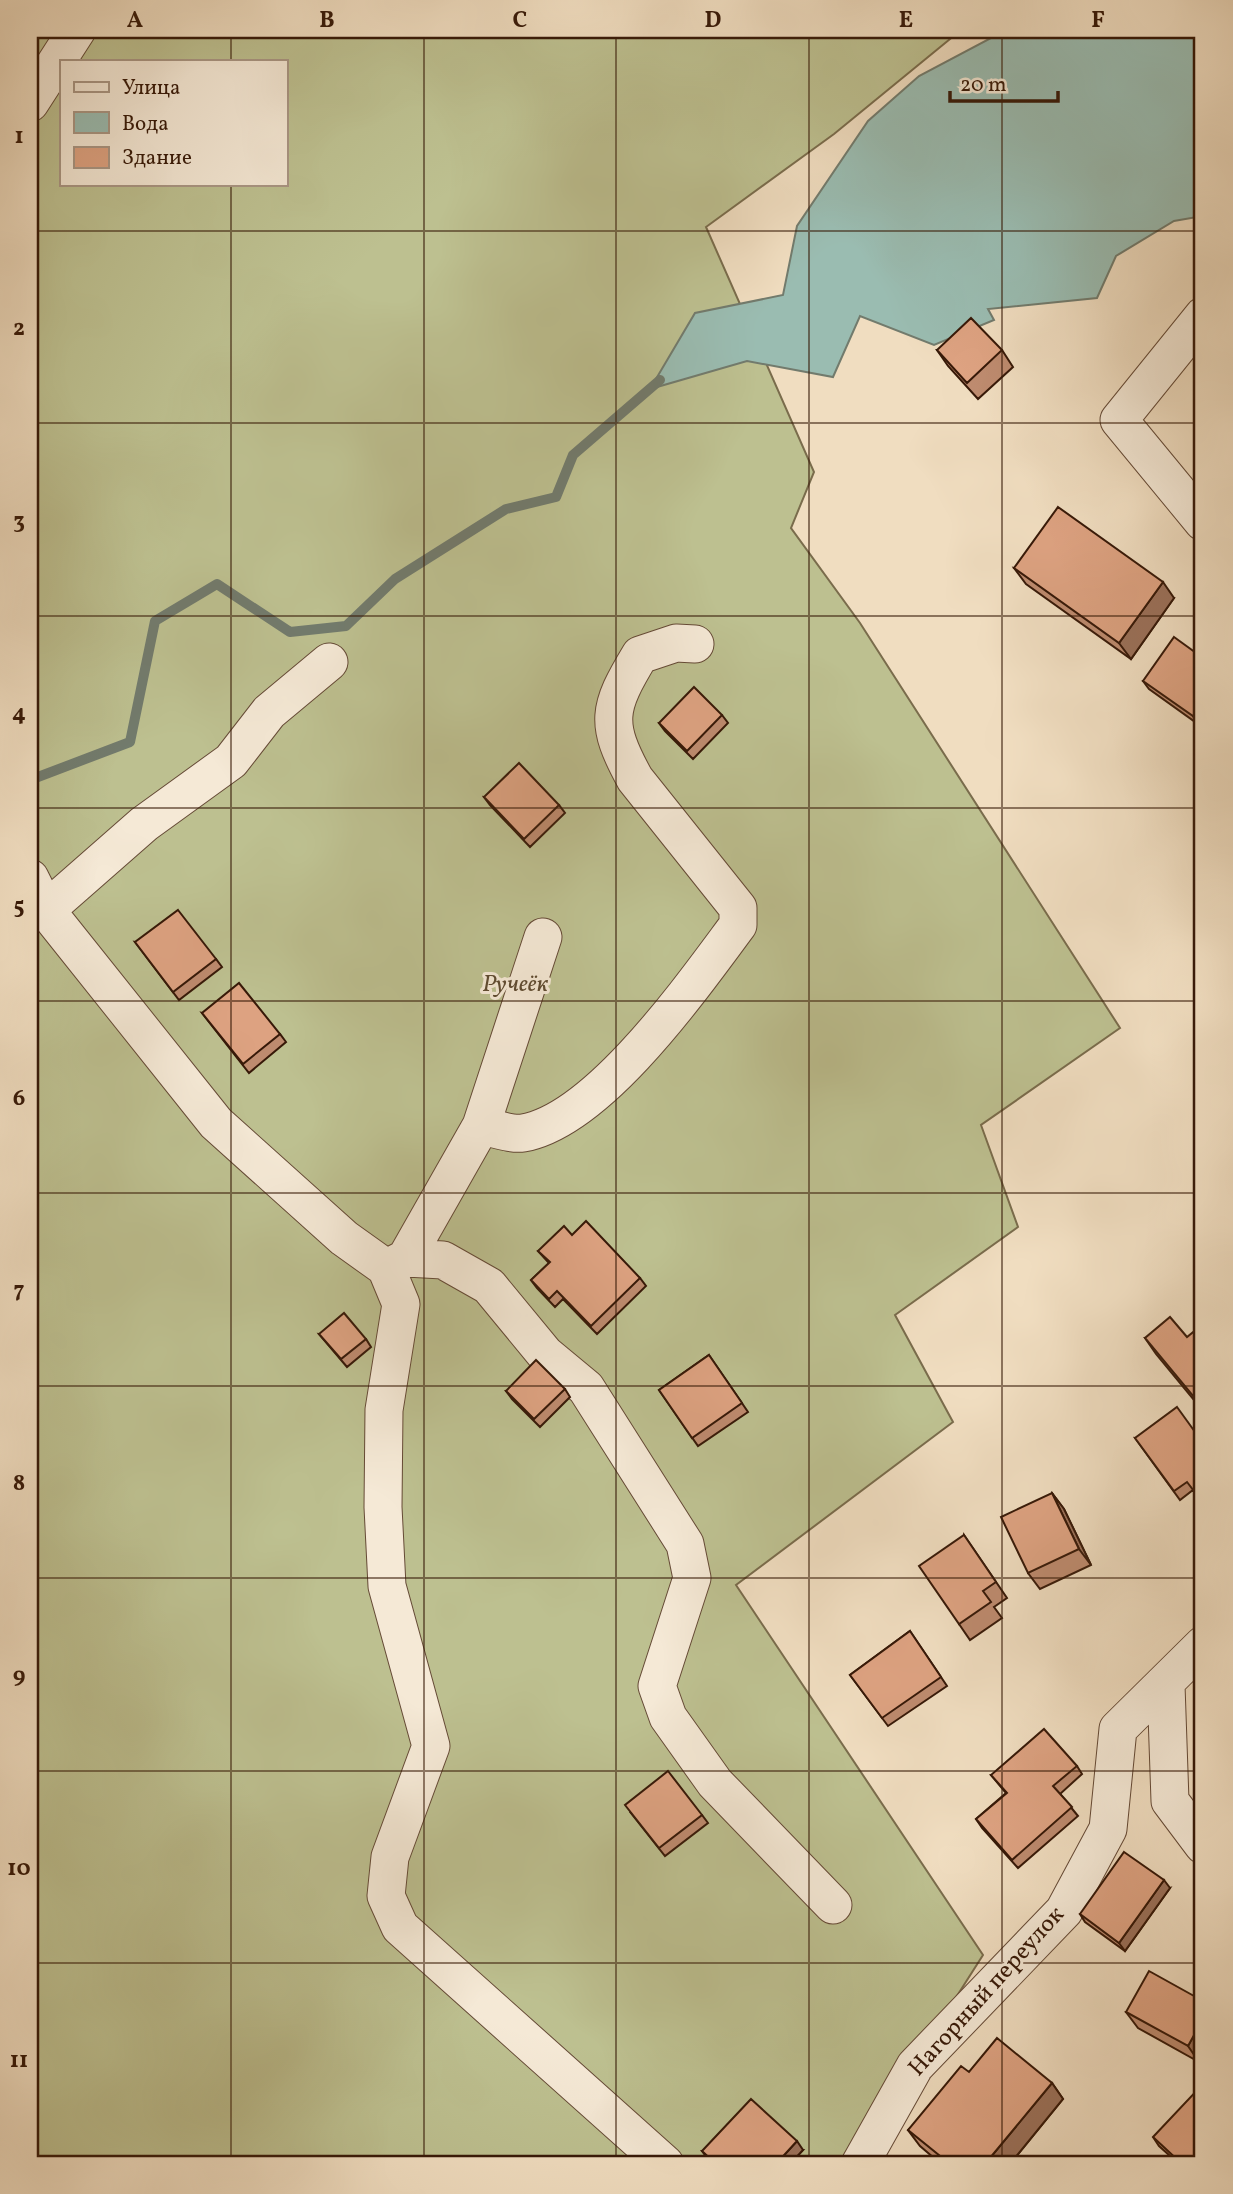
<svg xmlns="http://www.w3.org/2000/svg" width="1233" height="2194" viewBox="0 0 1233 2194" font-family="Vollkorn,serif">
  <rect width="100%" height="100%" fill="#f0ddc0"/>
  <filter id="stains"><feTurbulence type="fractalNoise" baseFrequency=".00286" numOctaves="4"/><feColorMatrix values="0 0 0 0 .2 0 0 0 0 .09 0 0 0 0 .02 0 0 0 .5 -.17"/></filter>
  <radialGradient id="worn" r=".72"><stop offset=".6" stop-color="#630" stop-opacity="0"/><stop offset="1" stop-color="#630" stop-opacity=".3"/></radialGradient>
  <path fill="#bdc090" stroke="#7a6c4c" stroke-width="2" d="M30,30H61L30,77Z
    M91,30H961L834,134L706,227L814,472L791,528L860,623L1120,1028L981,1125L1018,1227L895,1315L953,1422L736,1585L983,1955L850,2164H30V123L61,75V184H285V61H71Z"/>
  <path fill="#9abcb1" stroke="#727b6d" stroke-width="2" d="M1006,30H1203V216L1174,221L1116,256L1097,298L988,309L994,320L934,345L860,316L833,377L747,361L650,389L695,313L783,295L797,226L868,121L919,76Z"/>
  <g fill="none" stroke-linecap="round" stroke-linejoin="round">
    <path stroke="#727b6d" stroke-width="10" d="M30,780L130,742L155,621L217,584L290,632L346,626L395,579L506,509L556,497L573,455L660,380"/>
    <defs>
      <path id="minor" d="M30,103L77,30
        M1203,316L1119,420L1203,522
        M30,878L46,910L216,1123L344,1238L386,1268L401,1304L384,1410L383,1507L387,1586L431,1746L390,1857L386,1896L400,1927L665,2164
        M46,910L144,824L231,761L269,712L329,662
        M481,1126C494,1128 511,1135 523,1133C599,1120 694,984 738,925V908L635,779C604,723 608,708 640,655L676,643L695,644
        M406,1258L443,1260L489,1286L545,1354L586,1388L685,1544L692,1578L657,1686L668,1717L715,1783L833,1905
        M387,1268L406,1258L481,1126L543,937
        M1166,1685L1170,1801L1203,1845
        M860,2164L915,2066L1064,1911L1108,1829L1118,1729L1203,1645"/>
    </defs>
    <use href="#minor" stroke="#654a36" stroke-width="39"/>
    <use href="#minor" stroke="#f5e9d6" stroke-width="37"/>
  </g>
  <path fill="#be8b6f" stroke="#371908" stroke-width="2" d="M937,350H1002L1013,367L978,399L948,366Z
    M1014,568L1174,598L1131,659L1026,584Z
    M1203,658V717L1198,724L1149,689L1143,681Z
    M722,715L728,723L693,759L665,731L659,723Z
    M484,797L559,805L565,813L530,847L490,805Z
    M135,942L216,959L222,967L179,1000Z
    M202,1013L280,1034L286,1042L249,1073Z
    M572,1235L640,1278L646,1286L597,1334L563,1299L555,1307L537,1288L531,1280L549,1263L538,1251Z
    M319,1334L366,1339L371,1347L347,1367Z
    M1187,1337H1203V1411L1156,1354L1145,1338Z
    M709,1355L748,1412L698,1446L659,1390Z
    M565,1389L570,1397L540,1427L512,1399L506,1391Z
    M1135,1438L1203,1443V1497L1200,1499L1193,1490L1180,1500Z
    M1052,1493L1064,1509L1091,1565L1040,1589L1028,1573Z
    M964,1535L1007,1598L994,1607L1002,1618L970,1640L959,1624Z
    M910,1631L947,1686L888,1726L850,1675Z
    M1077,1766L1082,1774L1060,1794L1078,1816L1018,1868L982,1828L976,1819L1006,1793L991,1775Z
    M631,1813L702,1815L708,1823L665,1856Z
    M1170,1888L1125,1951L1085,1922L1080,1914Z
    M1203,2001V2056L1199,2062L1138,2028L1126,2012Z
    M969,2072L1052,2083L1063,2099L1010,2164H941L920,2146L908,2130Z
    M1153,2137L1203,2164H1179L1159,2146Z
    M803,2150L790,2164H713L708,2159L702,2151Z"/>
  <path fill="#9b715a" stroke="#371908" stroke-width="2" d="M1163,582L1174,598L1131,659L1119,643Z
    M1203,701V717L1198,724L1193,716Z
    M1052,1493L1064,1509L1091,1565L1079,1549Z
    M1164,1880L1170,1888L1125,1951L1119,1943Z
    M1203,2019V2056L1199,2062L1188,2046Z
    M1052,2083L1063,2099L1010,2164H985Z
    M797,2141L803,2150L790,2164H776Z"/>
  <path fill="#dda281" stroke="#371908" stroke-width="2" d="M971,318L1002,350L967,383L937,350Z
    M1058,507L1163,582L1119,643L1014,568Z
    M1174,637L1203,658V701L1193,716L1143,681Z
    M694,687L722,715L687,751L659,723Z
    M519,763L559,805L524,839L484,797Z
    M178,910L216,959L173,992L135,942Z
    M239,983L280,1034L243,1064L202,1013Z
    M586,1221L640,1278L591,1326L557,1291L549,1299L531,1280L550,1262L538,1251L564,1226L572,1235Z
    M344,1313L366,1339L341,1359L319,1334Z
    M1170,1317L1187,1337L1197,1329L1203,1337V1408L1145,1338Z
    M709,1355L742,1403L692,1438L659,1390Z
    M536,1360L565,1389L534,1419L506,1391Z
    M1177,1407L1203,1443V1484L1194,1491L1187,1482L1174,1491L1135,1438Z
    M1052,1493L1079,1549L1028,1573L1001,1517Z
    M964,1535L996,1582L983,1591L991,1602L959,1624L919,1566Z
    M910,1631L941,1677L882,1718L850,1675Z
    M1044,1729L1077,1766L1053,1786L1072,1807L1012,1860L976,1819L1007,1793L991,1775Z
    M668,1771L702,1815L659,1848L625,1805Z
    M1124,1852L1164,1880L1119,1943L1080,1914Z
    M1149,1971L1203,2001V2019L1188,2046L1126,2012Z
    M997,2038L1052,2083L985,2164H950L908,2130L961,2066L969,2072Z
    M1201,2086L1203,2089V2164H1182L1153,2137Z
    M751,2099L797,2141L776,2164H716L702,2151Z"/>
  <path fill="none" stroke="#371908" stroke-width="2" stroke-opacity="0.55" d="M231,30V61M424,30V2164M616,30V2164M809,30V2164M1002,30V2164M231,184V2164M30,231H1203M30,423H1203M30,616H1203M30,808H1203M30,1001H1203M30,1193H1203M30,1386H1203M30,1578H1203M30,1771H1203M30,1963H1203"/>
  <g text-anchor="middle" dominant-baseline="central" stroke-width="6" stroke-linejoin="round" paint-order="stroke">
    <g font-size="24" font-style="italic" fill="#5f4b31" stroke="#f5e9d6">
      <text x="515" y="985">Ручеёк</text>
    </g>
    <g font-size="24" fill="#371908" stroke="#f5e9d6">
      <text transform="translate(987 1992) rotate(-48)">Нагорный переулок</text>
    </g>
  </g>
  <rect width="1233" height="2194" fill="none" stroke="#f0ddc0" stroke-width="77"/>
  <rect x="60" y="60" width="228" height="126" fill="#f5e9d6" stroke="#a99684" stroke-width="2"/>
  <rect x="74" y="82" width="35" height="10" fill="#f5e9d6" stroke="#a99684" stroke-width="2"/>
  <text x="122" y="94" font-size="21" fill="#371908">Улица</text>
  <rect x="74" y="112" width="35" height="21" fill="#9abcb1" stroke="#a99684" stroke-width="2"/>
  <text x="122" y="130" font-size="21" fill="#371908">Вода</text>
  <rect x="74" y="147" width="35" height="21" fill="#dda281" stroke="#a99684" stroke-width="2"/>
  <text x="122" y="164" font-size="21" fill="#371908">Здание</text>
  <path d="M950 91v10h108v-10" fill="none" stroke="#371908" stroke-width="3.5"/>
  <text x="960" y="91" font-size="21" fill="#371908" stroke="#f5e9d6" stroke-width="5" paint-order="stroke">20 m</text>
  <rect x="38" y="38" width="1156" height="2118" fill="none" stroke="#371908" stroke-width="2.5"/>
  <g font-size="23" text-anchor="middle" font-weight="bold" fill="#371908">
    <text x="135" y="27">A</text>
    <text x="327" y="27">B</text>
    <text x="520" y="27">C</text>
    <text x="713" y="27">D</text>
    <text x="906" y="27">E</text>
    <text x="1098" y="27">F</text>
    <text x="19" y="143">1</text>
    <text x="19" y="335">2</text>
    <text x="19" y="528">3</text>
    <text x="19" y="720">4</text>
    <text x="19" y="913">5</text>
    <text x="19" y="1105">6</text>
    <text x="19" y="1297">7</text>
    <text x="19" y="1490">8</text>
    <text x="19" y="1682">9</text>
    <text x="19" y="1875">10</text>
    <text x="19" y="2067">11</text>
  </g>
  <rect width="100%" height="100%" filter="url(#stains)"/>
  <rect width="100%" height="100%" fill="url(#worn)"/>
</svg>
